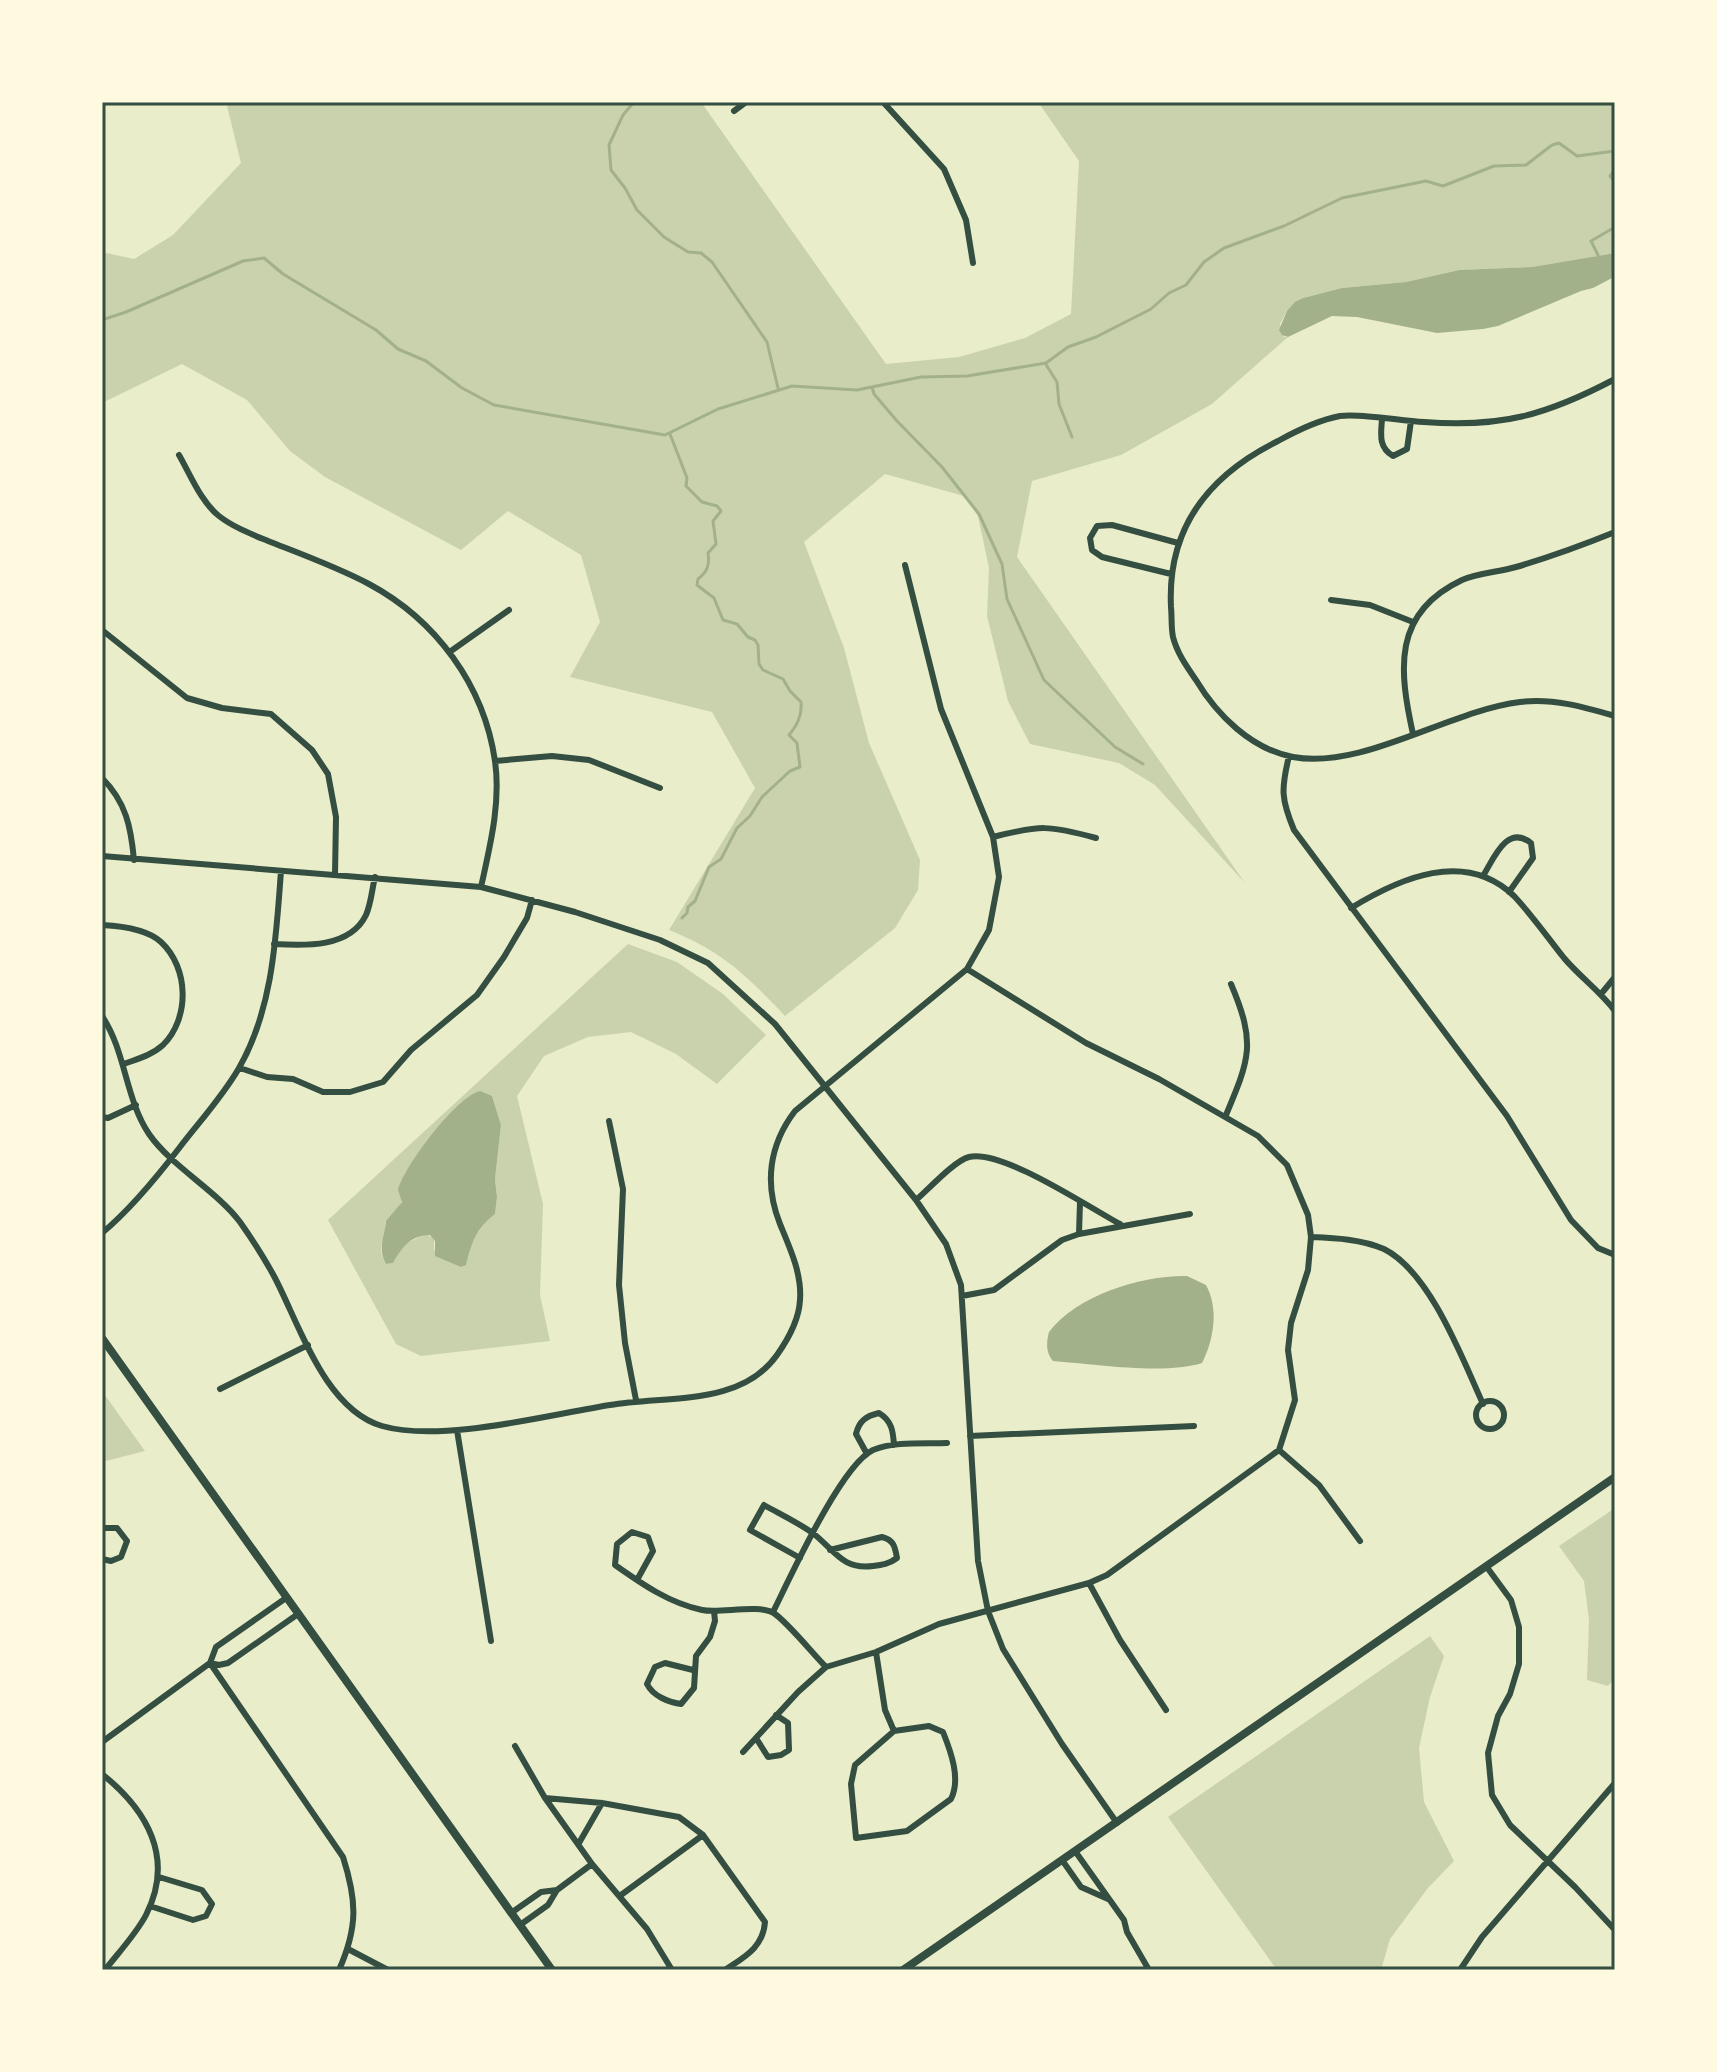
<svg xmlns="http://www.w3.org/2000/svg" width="1717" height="2072" viewBox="0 0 1717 2072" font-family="Montserrat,sans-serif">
  <rect width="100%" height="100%" fill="#e9edc9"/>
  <path fill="#cad2ad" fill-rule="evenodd" d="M235,102H701L886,364L959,357L1025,338L1071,314L1079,161L1038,102H1615V253L1532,267L1459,270L1406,282L1342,288L1303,298L1287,311L1280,324L1284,337H1288L1212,404L1121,455L1032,481L1017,557L1245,883L1155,785L1119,763L1030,744L1008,701L987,616L989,568L978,516L964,496L885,474L804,542L844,648L869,743L920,860L918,890L895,928L785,1016C745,974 723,952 669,930L755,788L712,712L570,677L600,622L581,555L508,511L461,550L325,477L290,451L247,400L182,364L102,403V252L134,259L173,235L241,163L227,106Z
    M628,944L677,962L723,994L766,1035L717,1084L676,1054L631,1032L588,1037L544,1056L517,1096L543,1204L540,1295L550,1341L421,1356L396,1344L328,1220ZM466,1099H493L501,1125L495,1179L497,1197L495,1214C481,1225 471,1239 468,1257L434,1250V1238L425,1234L403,1245L393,1263L386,1264C374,1245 388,1239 385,1223L400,1205L428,1139Z
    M102,1391L145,1451L102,1462Z
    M1615,1508V1678L1608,1686L1587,1680L1589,1620L1584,1581L1559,1546Z
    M1430,1636L1444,1656L1430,1697L1419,1748L1424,1802L1454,1861L1428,1888L1390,1939L1381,1970H1277L1168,1817Z"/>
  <path fill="#a3b18a" d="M1615,253V277L1612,278L1593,288L1581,291L1498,326L1483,329L1437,333L1357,317L1332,316L1288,337L1282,335L1279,330L1287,311L1295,302L1303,298L1342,288L1406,282L1459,270L1532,267Z
    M480,1091L492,1096L501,1125L495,1179L497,1197L495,1214C475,1230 472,1242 466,1265L461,1267L435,1256V1241L430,1235C411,1235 402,1247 393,1263L386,1264C377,1249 385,1236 386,1221L402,1202L398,1190C404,1166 457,1096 480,1091Z
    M1187,1276L1206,1285C1219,1308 1214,1340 1202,1363C1164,1375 1094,1364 1053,1361C1046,1353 1046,1343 1049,1332C1077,1295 1142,1275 1187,1276Z"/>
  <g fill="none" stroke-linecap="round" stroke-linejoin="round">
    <path stroke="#a3b18a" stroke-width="3" d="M634,102L623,115L609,145L611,170L625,188L637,210L664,237L688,252L701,253L712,262L767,342L778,388
      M1615,169L1610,176L1615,182
      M1598,255L1591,241L1615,227
      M102,320L126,312L243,261L264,258L283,274L376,330L398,349L426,361L462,388L494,405L665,435L718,409L792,386L857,390L921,377L967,376L1046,363L1068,347L1096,337L1151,309L1169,293L1186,285L1204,262L1224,248L1284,226L1342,198L1426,181L1443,186L1494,166L1526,165L1552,145L1559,143L1577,156L1615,151
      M1045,363L1057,382L1059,404L1072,437
      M872,387L874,394L897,421L942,467L979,514L1002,564L1007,599L1044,680L1115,747L1143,764
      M670,434L687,478L686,486L702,502L717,506L721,511L713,521L716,544L708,553C710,565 707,572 698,579L697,585L714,598L723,620L737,624L748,637L755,640L758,645L759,664L763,670L783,679L790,691L801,702C802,715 798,724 789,735L797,743L800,767L790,771L762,797L750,816L737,828L721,859L709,867L695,901L688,907L687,913L682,918"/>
    <path stroke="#344e41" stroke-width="6" d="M883,102L944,169L966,220L973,263
      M734,111L746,102
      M1615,379C1547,415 1501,428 1424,422C1401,421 1361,413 1340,416C1319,420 1296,431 1278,441C1209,475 1167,528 1171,607C1172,617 1171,628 1173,637C1177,653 1187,667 1196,680C1217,715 1251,749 1293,757C1363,770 1448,711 1520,702C1553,698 1584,707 1615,716
      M1382,419C1381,434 1378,447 1393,456L1407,449L1411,421
      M179,455C190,474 201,502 219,516C233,527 251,534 268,541C301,554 337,567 369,584C436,620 484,685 495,761C501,803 490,846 481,887
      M1171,574L1102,557L1092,550L1090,538L1097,526L1112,525L1178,543
      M1331,600L1370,605L1413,622
      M102,630L187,698L222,708L271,714L312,750L328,774L336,817L335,875
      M451,651L509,610
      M1413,734C1399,670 1392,613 1462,580C1478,573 1499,572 1516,567C1550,557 1583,545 1615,532
      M1289,756C1281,789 1281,799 1294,830L1507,1116L1571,1220L1598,1248L1615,1255
      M495,761L552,756L589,760L660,788
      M102,778C126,802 131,827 134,860
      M993,837C1040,825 1049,825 1096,838
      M102,856L481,887L575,912L660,940L708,963L775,1024L916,1200L946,1244L961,1285L978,1561L988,1611L1003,1649L1062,1744L1117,1823
      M1483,876C1494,858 1507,824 1531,843L1533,858L1509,892
      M1351,908C1400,878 1465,849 1514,896C1532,915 1548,938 1564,958C1580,977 1600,991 1615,1011
      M102,925C121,926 147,929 161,942C189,968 190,1018 163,1045C152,1055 137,1059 124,1064
      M274,944C305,946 350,948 366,915C371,904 372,889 375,877
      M1601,994L1615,977
      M102,1016C126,1052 125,1098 149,1134C171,1166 217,1191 240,1222C252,1239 265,1259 275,1278C300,1326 325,1409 382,1426C442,1443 547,1415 610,1405C666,1395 740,1407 777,1355C789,1338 799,1320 800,1300C802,1274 790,1248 780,1224C764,1184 769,1145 795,1111L967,969L989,930L999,877L993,837L941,709L905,565
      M240,1068L267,1077L293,1079L323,1092H350L383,1082L411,1050L477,995L504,957L527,918L532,900
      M1226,1115C1250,1058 1256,1043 1231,984
      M102,1117L108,1118L136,1105
      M609,1121L623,1189L619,1285L625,1343L636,1400
      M916,1200C929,1189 954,1161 969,1157C1002,1149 1088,1207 1120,1224
      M102,1233C131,1209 157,1177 180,1147C200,1121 223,1096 239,1068C273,1009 276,937 281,871
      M1079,1234L1080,1202
      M1311,1237C1335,1238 1361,1239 1384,1249C1430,1272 1462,1358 1483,1404
      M962,1296L994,1290L1062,1240L1079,1234L1190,1214
      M220,1389L308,1345
      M1476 1415a14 14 0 1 1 28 0a14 14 0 1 1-28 0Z
      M457,1430L491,1641
      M970,1436L1194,1426
      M1279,1450L1319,1485L1360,1541
      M867,1454L856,1434C859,1421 866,1416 879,1413C892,1421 893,1431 894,1445
      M102,1528H117L127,1541L121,1557L111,1561L102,1559
      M800,1558L750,1530L764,1505C780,1514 799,1523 814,1534C835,1551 843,1570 873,1566C882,1565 889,1564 897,1558C895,1547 894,1540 882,1537L830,1550
      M1486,1566L1511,1600L1519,1627V1664L1510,1694L1498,1716L1488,1753L1492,1795L1510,1825L1575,1887L1615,1930
      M637,1580L653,1551L648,1537L632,1532L617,1544L615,1565C642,1584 669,1603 702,1610C721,1614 759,1603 775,1614C790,1625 812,1653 826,1667
      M1089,1583L1120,1640L1166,1710
      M773,1612C790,1578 841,1465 873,1450C896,1441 924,1444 947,1443
      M876,1652L885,1710L894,1731L855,1765L851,1784L856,1838L907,1831L951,1799C961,1779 951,1752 943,1732L929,1726L894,1731
      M210,1663L343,1857C357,1901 358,1927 339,1970
      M210,1663L219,1665L228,1663L298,1614
      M693,1670L665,1663L655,1667L647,1684C653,1696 668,1702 681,1704L694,1688L696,1656L710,1637L715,1621L714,1611
      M756,1738L768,1757L781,1755L789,1750L788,1723L776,1715
      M102,1742L210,1663L216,1647L286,1598
      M515,1746L545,1798
      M743,1752L798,1692L826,1667L876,1652L939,1624L1089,1583L1107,1575L1279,1450L1295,1400L1288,1350L1291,1323L1308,1270L1311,1237L1308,1215L1287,1165L1258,1136L1159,1079L1086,1043L967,969
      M102,1774C147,1810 175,1858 146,1915C136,1934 119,1952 105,1970
      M579,1843L602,1803
      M1075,1851L1124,1920L1127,1932L1149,1970
      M1062,1860L1081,1887L1108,1899
      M557,1890L592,1864
      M621,1895L703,1835
      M150,1906L193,1920L206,1916L212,1904L202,1890L159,1877
      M511,1913L541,1892L557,1890L548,1905L520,1925
      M348,1949L388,1970
      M672,1970L647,1929L592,1864L545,1798L602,1803L679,1817L703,1835L765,1922C763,1948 744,1957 725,1970
      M1460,1970L1482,1937L1615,1783"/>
    <path stroke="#344e41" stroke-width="8" d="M102,1338L552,1970
      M903,1970L1615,1477"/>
  </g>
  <rect width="1717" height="2072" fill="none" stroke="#fefae0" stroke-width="208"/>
  <rect x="104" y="104" width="1509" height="1864" fill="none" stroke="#344e41" stroke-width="3"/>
</svg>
